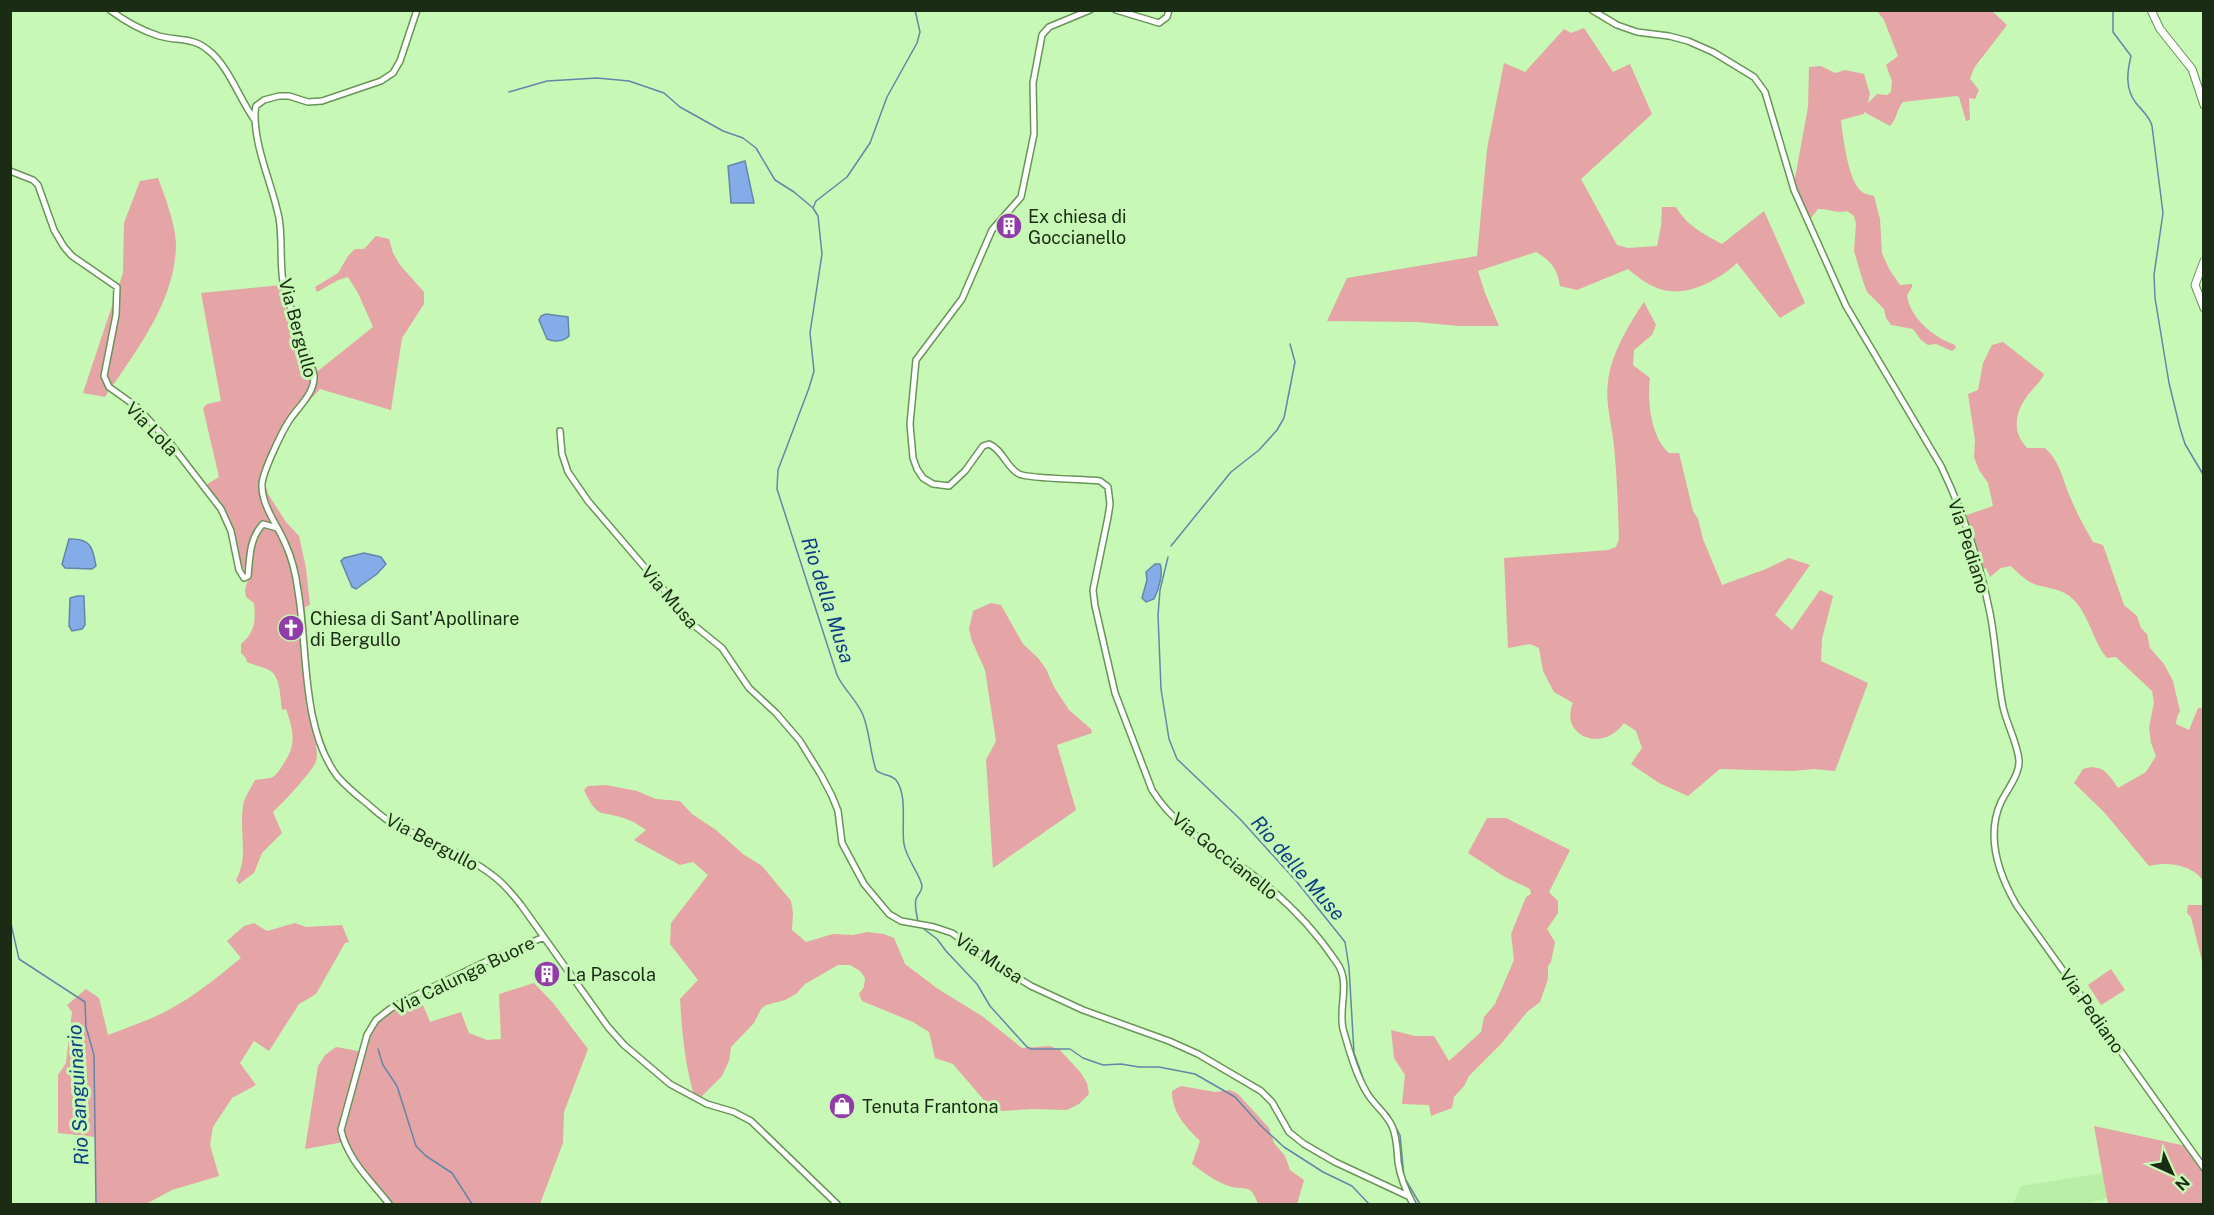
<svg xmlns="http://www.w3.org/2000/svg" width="2214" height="1215" viewBox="0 0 2214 1215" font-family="'Public Sans',sans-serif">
  <rect width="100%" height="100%" fill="#c7f8b6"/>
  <path fill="#b8eea5" d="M2103,1173L2107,1198L2085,1204H2013L2021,1186Z"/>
  <path fill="#e5a4a5" d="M1877,11H1992L2007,25L1974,68L1970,79L1979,90L1975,99L1969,98L1970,120L1966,121L1959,97L1956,96L1903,102C1896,110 1897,119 1890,126L1866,113L1865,111L1864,114L1841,120C1843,137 1848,180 1861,191C1864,194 1870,195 1874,196L1880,219L1882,253L1889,269L1900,285L1912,284V287L1907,295C1910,318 1933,337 1955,345L1956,348L1952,351L1936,344L1928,345L1921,340L1913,329L1891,325L1886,318L1884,309L1867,292L1862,278L1854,251L1856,224L1854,216L1847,211C1836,214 1829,208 1818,209L1808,222L1793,189L1808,107L1809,67L1821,66L1835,73L1845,70L1864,74L1870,94L1868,103L1877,94L1887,95L1891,92L1892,81L1886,65L1898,56L1884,20Z
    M1584,28L1613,72L1630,64L1652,114L1581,179L1617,245L1628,248L1657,246L1661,226L1662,207H1676C1687,226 1704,234 1722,244L1764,211L1805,303L1780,318L1737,263C1719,280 1686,298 1660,289C1647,285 1638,277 1628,269L1577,290L1560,286C1557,268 1551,261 1536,252L1478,271L1485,293L1499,326H1459L1417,322L1327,321L1347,278L1477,256L1487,149L1504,63L1525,72L1564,29L1571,33Z
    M158,178C165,196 176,226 176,245C175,302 136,351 105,397L83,393L123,273L124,223L140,181Z
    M376,236L389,239L393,253L400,265L424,292V304L402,338L391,410L320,389L292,420L268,464L264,479L268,494L286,522L299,536L306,568L310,605L305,607L312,698L306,704C309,718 320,748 316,761C314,770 281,805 273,812L282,833L262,853L254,873L239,884L236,880C249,858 239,831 243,806C244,798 251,788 255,780C260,779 268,779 273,777C276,775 280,770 282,766C297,745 294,733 286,709L282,710C280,697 281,674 267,669C260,666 253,665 247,662L246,658L241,653V644C255,632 256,621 254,603L246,597L245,590L249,575L240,564L228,515L206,485L219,477L203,408L207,404L221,401L201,293L281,285L318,371L373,327L358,293L348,277L338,280L317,292L315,287L338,273L348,256L355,249H364Z
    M1644,302L1656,325L1652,335L1634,350L1633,365L1650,378C1647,401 1651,438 1669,453H1679L1693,511L1698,519L1703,539L1722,585L1766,569L1789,558L1810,565L1775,615L1792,630L1820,590L1833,596L1822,639L1821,661L1868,683L1835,771L1814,769L1792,771L1720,769L1688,796L1659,783L1631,764L1642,748L1636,731L1624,723C1601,755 1559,734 1573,703L1554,692L1543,671L1539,648L1530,644L1508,648L1504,558L1608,550L1616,547L1619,539C1618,508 1617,477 1614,446C1612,425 1605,403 1608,382C1611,354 1629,324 1644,302Z
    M2003,342L2044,374C2041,381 2038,383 2033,389C2017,406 2009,429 2027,448H2045C2060,461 2063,481 2071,499C2077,514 2085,528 2093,542L2103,545L2124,605L2137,616L2141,628L2147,634L2150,648L2164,664L2173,681L2180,711L2177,717L2176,724L2189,730L2198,708H2203V881C2194,865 2166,861 2149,866L2104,812L2074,783L2083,769C2102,763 2108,773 2118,788L2146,772L2156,756L2151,743L2149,728L2154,702L2152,691L2119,660L2116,657L2107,658C2091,639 2089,610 2068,595C2059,589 2048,588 2037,585C2027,582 2019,574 2011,566L2001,568L1990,577L1986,568L1979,570L1961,517L1993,506L1988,483L1979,470L1974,457L1975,440L1968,394L1978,390L1983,363L1992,345Z
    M991,603L1001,605L1023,644L1038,658L1046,669L1054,687L1069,710L1091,729L1092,733L1057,745L1076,810L993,868L986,760L996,741L985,670L972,641L969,629L973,611Z
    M606,785L637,791L656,799L680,801L692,814L716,830L743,854L762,866L791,901L793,913L792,930L806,942L833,934L853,935L867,932L884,934L894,938L905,964L938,989L982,1016L1022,1048L1050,1046L1060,1050L1081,1073L1087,1083L1089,1094L1079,1104L1067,1110L1032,1109L1002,1111L989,1106L953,1064L935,1058L929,1032L913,1022L862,1001L859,994L864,987L865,978L860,971L850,965H838L805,984L796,994L785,1000L766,1005L761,1009L754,1023L731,1047L729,1061L722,1076L696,1102C685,1067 682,1034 680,999L698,980L670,944L671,923L708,875L693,862L680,865L634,840L646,830C641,827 635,822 629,820C602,809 599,822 584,790L588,786Z
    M1487,818H1506L1570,850L1549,892L1558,901V913L1547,929L1555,942L1551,962L1548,966V979L1540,1002L1527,1012L1501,1044L1469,1076L1464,1086L1454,1097L1452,1108L1431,1116L1429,1105L1402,1104L1405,1075L1394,1058L1391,1030L1415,1036H1434L1449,1061L1481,1032L1484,1017L1495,1004L1514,960L1511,934L1526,897L1531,894L1530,889L1505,877L1468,853Z
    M2203,903V965L2191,917L2187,913L2188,905H2202Z
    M254,923L267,931L295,923L306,927L342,925L349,942L345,943L316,994L299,1004L269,1051L254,1041L240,1063L256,1085L232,1098L213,1127L210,1145L219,1176L172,1190L146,1204H96L95,1137L58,1133V1075L66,1063L72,1012L67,1005L86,989L99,998L108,1035C123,1029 138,1024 152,1018C185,1004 214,980 241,958L227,941L244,926Z
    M2111,969L2125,990L2101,1005L2088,985Z
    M534,983L554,1004L588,1049L564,1112L563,1143L540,1204H391L344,1142L305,1149L318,1066L325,1055L336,1047L364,1052L374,1025L392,1010L418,993L430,1022L461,1012L469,1033L487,1040L501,1039L499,994Z
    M1181,1086L1215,1092L1230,1090L1238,1094L1269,1128L1274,1143L1285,1156L1290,1170L1304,1180L1297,1204H1258C1250,1181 1245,1192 1229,1186C1216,1182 1203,1172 1192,1164L1200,1141C1186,1127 1172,1113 1172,1091Z
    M2094,1126L2186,1146L2203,1171V1204H2108Z"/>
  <path fill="#84ace8" stroke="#6486a8" stroke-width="1.5" d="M745,161L754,203H731L728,166Z
    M546,314L568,317L569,336C563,342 554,342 547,339L539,320L541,316Z
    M69,539C90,538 93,547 96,566L92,569L65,568L62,564Z
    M364,553L381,557L386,564L377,574L356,589L352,587L341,561L344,558Z
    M1155,564H1160C1164,573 1158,591 1154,599L1146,602L1142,598L1147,580L1146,572Z
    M77,596H84L85,625L82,629L72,631L69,626L70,598Z"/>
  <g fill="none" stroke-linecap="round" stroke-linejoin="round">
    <path stroke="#6486a8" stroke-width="1.5" d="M2113,10V32L2131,56C2127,72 2125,89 2136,103C2142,111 2149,115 2152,126L2163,213L2154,275L2155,298L2169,383L2180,428L2185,444L2204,476
      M509,92L547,81L597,78L629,81L664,93L680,107L723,131L743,138L756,148L775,180L794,192L813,208L818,216L822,254L810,333L814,371L809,388L778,470L777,489L837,675C844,690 857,700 863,715C870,733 870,752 876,770C882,776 891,774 896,780C908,795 901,828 904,844C906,858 921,876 922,886C922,892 918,894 916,899C914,906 917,915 918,922
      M813,208L816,201L847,177L870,143L887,97L917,43L920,32L915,10
      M1171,546L1231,472L1259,450L1277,430L1284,418L1295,362L1290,344
      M1168,557L1160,590L1158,615L1161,689L1169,739L1177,759L1240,819L1297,882L1345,942L1349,967L1354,1053L1364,1081
      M10,878L11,924L19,959L85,1002L86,1027L94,1055L96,1204
      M920,926L937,939L946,951L977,984L990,1006L1027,1047L1031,1049H1070L1083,1058L1103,1065L1121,1064L1139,1067H1159L1195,1074L1235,1097L1262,1127L1284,1147L1323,1172L1352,1186L1369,1204
      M378,1049L383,1065L397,1086L416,1146L426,1156L452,1173L472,1204
      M1372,1096L1389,1115L1400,1135L1404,1177L1420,1204"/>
    <defs>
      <path id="minor" d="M110,10C126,22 140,30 159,36C177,41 193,37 208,50C228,65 239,98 254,119
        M417,10L400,61L393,73L381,81L322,101L308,102L289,96H279L264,100L256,106L255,112C254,148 272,183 279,218C283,241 279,265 284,288L314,375C315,392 301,404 291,418C283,429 263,471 262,484C261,505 277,524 285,543C292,558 296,575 298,591C308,649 301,727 337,776C345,785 354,793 364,801C374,809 384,820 396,825C430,842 467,854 496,878C506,886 513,895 521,905L608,1027L624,1045L670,1084L707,1104L734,1112L751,1121L837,1204
        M1090,10L1049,27L1042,35L1033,83L1034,134L1021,197L992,230L962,299L916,360L910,424L913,458L917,469L923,478L933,484L949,486L965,471L983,446L989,444C1003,450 1006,467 1019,474C1029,479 1085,479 1100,481L1108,487L1110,504L1108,517L1093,590L1095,606L1115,693L1152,790C1175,827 1210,845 1245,869C1280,894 1313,927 1337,963C1351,983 1338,1007 1343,1029C1349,1050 1356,1075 1367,1093C1374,1105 1386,1113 1392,1126C1397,1137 1397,1149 1398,1162C1400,1177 1406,1191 1413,1204
        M1116,10L1159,23L1167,17L1169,10
        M1592,10L1617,25L1637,32L1669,36L1688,41L1713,52L1754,77L1765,92L1794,190L1846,306L1941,466C1963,512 1980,562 1990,613C1996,644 1997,676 2003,707C2007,725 2017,742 2019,760C2020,774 2007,790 2001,802C1985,837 1999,875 2017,906L2204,1168
        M10,171L33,180L38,185L54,230L64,247L72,256L117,287L116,315L104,376L109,387L137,407L170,443L221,509L231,531L239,570L244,578L248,576C250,557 249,539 263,524L277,528
        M560,431L562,454L568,472L588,501L671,598L685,618L722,648L749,688L776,713L800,741L821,775L832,796L838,811L842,843L864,884L889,914L901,921L934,927L952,933L992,962L1031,986L1083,1010L1169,1041L1198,1054L1261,1091L1272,1102L1289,1132L1304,1144L1335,1162L1408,1196
        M389,1204C371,1181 347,1159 341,1130L367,1035L376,1020L390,1009L408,999L489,960L544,937"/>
      <path id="tertiary" d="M2151,10L2160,29L2192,69L2204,105
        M2204,261L2195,285L2204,308"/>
    </defs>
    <use href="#minor" stroke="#679557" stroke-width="8"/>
    <use href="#tertiary" stroke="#679557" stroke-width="9"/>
    <use href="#minor" stroke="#fff" stroke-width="5"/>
    <use href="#tertiary" stroke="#fff" stroke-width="7"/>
  </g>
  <defs>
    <symbol id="building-disc" viewBox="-11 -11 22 22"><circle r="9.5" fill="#913ca9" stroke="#c7f8b6"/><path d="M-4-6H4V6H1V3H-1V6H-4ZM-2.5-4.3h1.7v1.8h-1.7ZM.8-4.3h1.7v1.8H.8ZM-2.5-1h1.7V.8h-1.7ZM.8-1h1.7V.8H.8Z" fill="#fff"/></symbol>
    <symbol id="church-disc" viewBox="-11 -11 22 22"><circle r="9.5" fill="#913ca9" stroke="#c7f8b6"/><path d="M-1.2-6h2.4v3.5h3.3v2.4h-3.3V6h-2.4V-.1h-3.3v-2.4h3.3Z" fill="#fff"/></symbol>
    <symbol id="shop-disc" viewBox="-11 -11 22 22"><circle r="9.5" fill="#913ca9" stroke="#c7f8b6"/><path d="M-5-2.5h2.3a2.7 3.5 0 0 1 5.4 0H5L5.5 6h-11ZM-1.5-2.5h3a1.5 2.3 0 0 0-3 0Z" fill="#fff"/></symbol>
  </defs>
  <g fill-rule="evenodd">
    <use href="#building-disc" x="994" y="211" width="30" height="30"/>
    <use href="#church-disc" x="276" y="613" width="30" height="30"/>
    <use href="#building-disc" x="532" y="959" width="30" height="30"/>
    <use href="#shop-disc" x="827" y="1091" width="30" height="30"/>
  </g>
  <g text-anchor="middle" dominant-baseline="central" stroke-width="6" stroke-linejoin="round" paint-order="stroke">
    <g font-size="18" fill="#1a2c13" stroke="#c7f8b6" text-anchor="start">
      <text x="1028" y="216">Ex chiesa di<tspan x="1028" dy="21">Goccianello</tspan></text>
      <text x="310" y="618">Chiesa di Sant'Apollinare<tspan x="310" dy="21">di Bergullo</tspan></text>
      <text x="566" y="974">La Pascola</text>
      <text x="862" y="1106">Tenuta Frantona</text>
    </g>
    <g font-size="18" fill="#1a2c13" stroke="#c7f8b6">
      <text transform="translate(298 328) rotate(75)">Via Bergullo</text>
      <text transform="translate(152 429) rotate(46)">Via Lola</text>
      <text transform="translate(1969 546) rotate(72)">Via Pediano</text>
      <text transform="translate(670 597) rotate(49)">Via Musa</text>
      <text transform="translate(432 842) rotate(28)">Via Bergullo</text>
      <text transform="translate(1225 856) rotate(38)">Via Goccianello</text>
      <text transform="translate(989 958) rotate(33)">Via Musa</text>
      <text transform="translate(464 975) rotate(-26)">Via Calunga Buore</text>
      <text transform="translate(2092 1011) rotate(55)">Via Pediano</text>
    </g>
    <g font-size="20" font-style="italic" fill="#0d4085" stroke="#c7f8b6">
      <text transform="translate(828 600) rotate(72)">Rio della Musa</text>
      <text transform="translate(1298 868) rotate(49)">Rio delle Muse</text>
      <text transform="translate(78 1095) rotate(-93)">Rio Sanguinario</text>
    </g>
  </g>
  <rect width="2214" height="1215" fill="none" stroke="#1a2c13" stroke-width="24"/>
  <g transform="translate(2172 1173) rotate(135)" stroke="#c7f8b6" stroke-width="4.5" paint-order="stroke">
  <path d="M0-4.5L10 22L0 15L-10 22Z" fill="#1a2c13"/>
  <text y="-9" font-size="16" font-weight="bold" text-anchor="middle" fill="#1a2c13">N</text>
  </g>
</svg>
